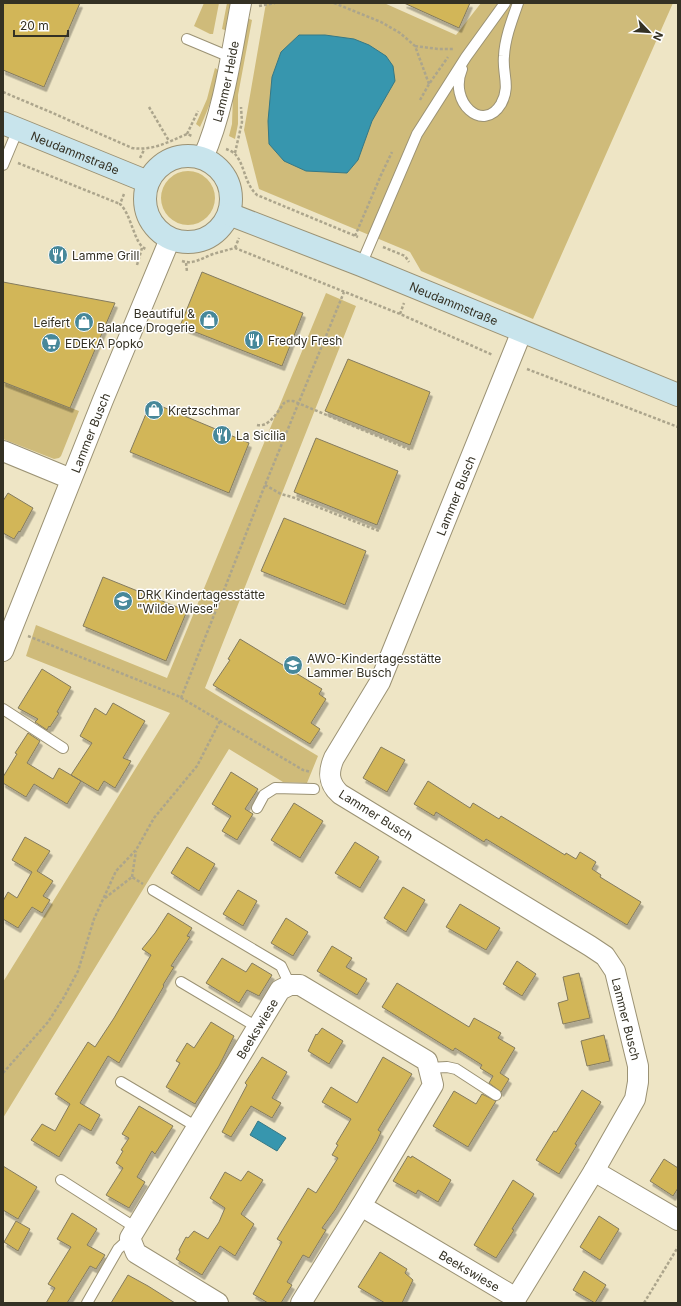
<svg xmlns="http://www.w3.org/2000/svg" width="681" height="1306" viewBox="0 0 681 1306" font-family="Inter,sans-serif">
  <defs>
    <filter id="shadow"><feDropShadow dx="2.5" dy="4.5" stdDeviation="0" flood-color="#0004"/></filter>
  </defs>
  <rect width="100%" height="100%" fill="#eee5c5"/>
  <path fill="#cfbb7a" d="M204,3H219L213,34H210L194,26Z
    M227,3H233L227,31L222,29Z
    M266,3H384L456,35L481,3H673L533,319L421,271L410,252L259,189L244,130Z
    M247,18L252,20L238,95V124L235,139L229,136L232,124L233,95Z
    M215,68L220,71C215,90 209,108 200,127L196,124L207,99Z
    M161 198a27 27 0 1 1 54 0a27 27 0 1 1-54 0Z
    M326,293L356,306L205,688L318,756L307,783L283,782L229,749L3,1118V982L170,713L26,656L36,625L167,678Z
    M3,382L79,411L61,456L59,458L54,459L3,439Z"/>
  <path fill="#3796ae" stroke="#367885" d="M299,35H325L354,39L369,45L386,56L393,66L395,81L372,121L358,160L347,173L306,171L284,161L269,144L268,121L272,77L281,52Z
    M258,1121L286,1138L277,1151L250,1135Z"/>
  <path fill="#d2b658" stroke="#847b5e" filter="url(#shadow)" d="M3,3H80L44,87L3,70Z
    M404,3H470L459,28Z
    M202,272L303,313L282,366L180,326Z
    M3,282L115,303L70,408L3,382Z
    M348,359L430,392L410,445L325,411Z
    M151,402L249,443L229,493L130,452Z
    M316,438L398,471L377,525L294,492Z
    M8,493L33,508L20,532L19,531L14,539L3,533V501Z
    M284,518L366,551L345,605L261,571Z
    M103,577L187,611L166,661L83,626Z
    M240,639L322,689L319,694L326,699L311,723L320,729L310,744L213,685L230,660L228,659Z
    M42,669L71,687L57,712L59,713L50,727L49,726L47,730L35,722L38,719L18,708Z
    M113,703L145,721L123,758L131,761L115,788L104,781L98,791L71,775L92,743L80,736L95,708L106,715Z
    M28,733L40,741L27,763L53,779L59,768L81,781L67,804L34,784L26,797L3,783V777L17,754L15,753Z
    M381,747L405,760L387,792L363,778Z
    M231,772L258,789L245,809L253,814L237,840L222,831L231,816L212,804Z
    M428,781L470,808L473,803L499,819L501,816L565,855L566,853L576,859L580,852L596,862L592,869L601,875L600,877L641,902L627,925L486,839L484,842L436,812L434,816L414,804Z
    M294,803L323,821L300,858L271,840Z
    M25,837L50,851L37,871L53,881L43,896L50,900L42,913L32,907L18,928L3,919V901L8,892L17,898L32,872L12,860Z
    M355,842L379,857L360,888L335,873Z
    M187,847L215,864L199,891L171,873Z
    M403,887L425,900L406,932L384,918Z
    M238,890L257,901L243,926L223,914Z
    M460,904L500,928L486,950L446,927Z
    M168,913L192,928L187,936L190,937L171,966L174,967L163,985L164,986L119,1063L108,1056L80,1103L100,1115L91,1131L79,1124L59,1157L31,1140L42,1124L55,1131L70,1104L55,1094L88,1042L95,1047L114,1018L151,955L142,949L155,933Z
    M286,918L308,932L293,956L271,943Z
    M332,946L352,958L346,967L367,979L357,995L317,971Z
    M222,958L246,972L252,963L272,975L259,996L247,990L239,1003L206,983Z
    M517,961L536,974L522,996L503,984Z
    M579,973L590,1018L563,1024L558,1003L568,1000L563,977Z
    M397,983L469,1027L474,1018L501,1033L498,1038L515,1048L500,1073L509,1079L501,1092L489,1083L493,1076L480,1068L482,1065L455,1048L453,1051L382,1007Z
    M211,1022L234,1036L219,1066L195,1104L166,1087L180,1063L176,1061L187,1043L194,1048Z
    M322,1028L343,1041L329,1064L308,1051L316,1034L317,1035Z
    M604,1035L610,1061L587,1066L581,1041Z
    M262,1057L287,1072L272,1098L281,1103L272,1118L251,1106L231,1137L222,1132L247,1085L245,1083Z
    M383,1057L412,1074L378,1130L381,1132L377,1141L335,1210L322,1228L326,1230L309,1258L303,1255L287,1282L292,1285L281,1303H268L253,1294L282,1242L277,1239L308,1188L316,1193L338,1158L332,1155L338,1145L336,1144L351,1119L322,1102L331,1087L357,1103Z
    M582,1090L601,1102L575,1144L577,1145L559,1174L536,1160L554,1131L556,1132Z
    M454,1091L476,1104L482,1094L496,1101L468,1147L433,1126Z
    M139,1106L173,1126L155,1154L152,1151L137,1177L145,1182L129,1208L106,1195L123,1168L116,1163L123,1151L121,1150L129,1138L122,1134Z
    M408,1156L411,1158L412,1156L451,1180L438,1202L418,1190L416,1194L393,1181Z
    M664,1159L678,1168V1188L673,1196L650,1181Z
    M3,1166L37,1187L18,1219L3,1210Z
    M248,1171L263,1180L241,1214L254,1224L235,1256L220,1246L202,1275L176,1259L180,1252L179,1250L186,1237L188,1238L194,1231L208,1239L219,1222L225,1208L210,1198L225,1172L241,1181Z
    M513,1180L534,1194L512,1229L514,1230L496,1258L474,1245Z
    M72,1213L97,1229L87,1245L105,1255L96,1269L90,1266L67,1303H46L55,1288L48,1284L71,1247L57,1239Z
    M599,1216L619,1229L600,1260L580,1247Z
    M16,1221L30,1229L18,1251L4,1242Z
    M380,1252L407,1269L405,1273L413,1280L402,1303H385L358,1287Z
    M584,1271L606,1285L595,1303L573,1290Z
    M128,1275L148,1286L175,1303H111Z"/>
  <g fill="none" stroke-linecap="round" stroke-linejoin="round">
    <defs>
      <path id="service" d="M187,39L230,57
        M462,69C448,102 483,134 501,104C511,86 502,74 504,56C505,38 512,20 518,3
        M3,165L18,129
        M361,265L417,134L466,57L505,3
        M3,709L63,748
        M257,808L264,795L275,788L314,789
        M153,890L281,966L290,985
        M181,982L257,1027
        M429,1068L447,1067L456,1069L496,1095
        M121,1082L197,1127
        M61,1180L136,1228
        M87,1303L118,1249L130,1238"/>
      <g id="minor">
        <path id="s1" d="M203,158C224,110 231,55 241,3"/>
        <path d="M3,451L71,479"/>
        <path id="s2" d="M3,651L103,400L170,239"/>
        <path d="M594,1171L678,1220"/>
        <path id="s3" d="M218,1303L136,1253L130,1238L280,990L290,985H300L427,1061L433,1085L361,1206L516,1298"/>
        <path d="M301,1303L361,1206"/>
        <path id="s4" d="M513,1303L594,1171L635,1099L638,1082V1066L615,971L605,956L590,946L340,794C328,783 328,772 334,758L380,682L522,331"/>
      </g>
      <g id="secondary">
        <path id="s5" d="M3,123L148,182"/>
        <circle cx="188" cy="199" r="43"/>
        <path id="s6" d="M229,214L361,265L678,395"/>
      </g>
    </defs>
    <use href="#service" stroke="#9b9274" stroke-width="12"/>
    <use href="#minor" stroke="#9b9274" stroke-width="22"/>
    <use href="#secondary" stroke="#9b9274" stroke-width="24"/>
    <path stroke="#aca58c" stroke-width="2.5" stroke-dasharray="3 2" stroke-linecap="butt" d="M334,3L381,22L400,33L415,46L429,84
      M259,6L275,3
      M415,46L438,49H453
      M3,92L48,111L132,148C153,151 168,142 187,134L192,136
      M420,100L429,84L448,57
      M149,107L169,141
      M187,134L198,111
      M226,149C229,150 233,152 235,154C245,165 244,183 257,195L358,237
      M235,153L242,122L241,107
      M140,158L144,150
      M18,163L120,204
      M124,194L120,204C132,215 134,245 146,249
      M355,236L381,175L392,152
      M383,247L405,256L409,262
      M235,248L239,238
      M182,261C193,265 202,258 213,254C220,252 227,250 235,248L400,314L493,355
      M186,263L187,272
      M137,265L142,248
      M400,314L404,303
      M527,369L678,427
      M257,425C269,428 278,411 284,403L288,401H293L411,450
      M265,485L281,494L292,497L379,531
      M28,636L178,696L303,770L311,772
      M181,698L226,585L265,485L344,292
      M132,877L136,851
      M105,898L132,877L143,884
      M3,1073L48,1022L64,997L78,971L94,919L116,871L136,850L154,818L197,766L220,721
      M644,1303L678,1247"/>
    <use href="#service" stroke="#fff" stroke-width="10"/>
    <use href="#minor" stroke="#fff" stroke-width="20"/>
    <use href="#secondary" stroke="#c8e4ec" stroke-width="22"/>
  </g>
  <defs>
    <symbol id="restaurant-disc" viewBox="-11 -11 22 22"><circle r="9.5" fill="#47889a" stroke="#fff"/><path d="M-5-6h1v4h1v-4h1v4h1v-4h1v5L-1.5 .5V6h-2V.5L-5-1ZM5-6V6H3V1.5H1.5Q1.5-4 5-6Z" fill="#fff"/></symbol>
    <symbol id="shop-disc" viewBox="-11 -11 22 22"><circle r="9.5" fill="#47889a" stroke="#fff"/><path d="M-5-2.5h2.3a2.7 3.5 0 0 1 5.4 0H5L5.5 6h-11ZM-1.5-2.5h3a1.5 2.3 0 0 0-3 0Z" fill="#fff"/></symbol>
    <symbol id="supermarket-disc" viewBox="-11 -11 22 22"><circle r="9.5" fill="#47889a" stroke="#fff"/><path d="M-6-5.5h2.5l.6 2H6L4.5 2H-2.5L-4.4-4H-6ZM-1.5 3.2a1.3 1.3 0 1 0 .1 0ZM3 3.2a1.3 1.3 0 1 0 .1 0Z" fill="#fff"/></symbol>
    <symbol id="school-disc" viewBox="-11 -11 22 22"><circle r="9.5" fill="#47889a" stroke="#fff"/><path d="M0-5L7-2L0 1L-7-2ZM-4 1L0 2.5L4 1V4Q0 6-4 4Z" fill="#fff"/></symbol>
  </defs>
  <g fill-rule="evenodd">
    <use href="#restaurant-disc" x="47" y="244" width="22" height="22"/>
    <use href="#shop-disc" x="198" y="309" width="22" height="22"/>
    <use href="#shop-disc" x="73" y="311" width="22" height="22"/>
    <use href="#restaurant-disc" x="243" y="329" width="22" height="22"/>
    <use href="#supermarket-disc" x="40" y="332" width="22" height="22"/>
    <use href="#shop-disc" x="143" y="399" width="22" height="22"/>
    <use href="#restaurant-disc" x="211" y="424" width="22" height="22"/>
    <use href="#school-disc" x="112" y="590" width="22" height="22"/>
    <use href="#school-disc" x="282" y="654" width="22" height="22"/>
  </g>
  <g text-anchor="middle" dominant-baseline="central" stroke-width="3" stroke-linejoin="round" paint-order="stroke">
    <g font-size="12" fill="#343124" stroke="#fff">
      <text stroke="none"><textPath href="#s1" startOffset="80">Lammer Heide</textPath></text>
      <text stroke="none"><textPath href="#s5" startOffset="78">Neudammstraße</textPath></text>
      <text stroke="none"><textPath href="#s6" startOffset="242">Neudammstraße</textPath></text>
      <text stroke="none"><textPath href="#s2" startOffset="235">Lammer Busch</textPath></text>
      <text stroke="none"><textPath href="#s4" startOffset="1027">Lammer Busch</textPath></text>
      <text transform="translate(376 815) rotate(32)">Lammer Busch</text>
      <text transform="translate(626 1019) rotate(76)">Lammer Busch</text>
      <text stroke="none"><textPath href="#s3" startOffset="357">Beekswiese</textPath></text>
      <text stroke="none"><textPath href="#s3" startOffset="863">Beekswiese</textPath></text>
    </g>
    <g font-size="12" fill="#343124" stroke="#fff" text-anchor="start">
      <text x="72" y="255">Lamme Grill</text>
      <text x="195" y="313" text-anchor="end">Beautiful &amp;<tspan x="195" dy="14">Balance Drogerie</tspan></text>
      <text x="70" y="322" text-anchor="end">Leifert</text>
      <text x="268" y="340">Freddy Fresh</text>
      <text x="65" y="343">EDEKA Popko</text>
      <text x="168" y="410">Kretzschmar</text>
      <text x="236" y="435">La Sicilia</text>
      <text x="137" y="594">DRK Kindertagesstätte<tspan x="137" dy="14">"Wilde Wiese"</tspan></text>
      <text x="307" y="658">AWO-Kindertagesstätte<tspan x="307" dy="14">Lammer Busch</tspan></text>
    </g>
  </g>
  <rect width="681" height="1306" fill="none" stroke="#343124" stroke-width="8"/>
  <g transform="translate(649 32) rotate(115)" stroke="#ffffff" stroke-width="3" paint-order="stroke">
  <path d="M0-3L7 15L0 10L-7 15Z" fill="#343124"/>
  <text y="-6" font-size="11" font-weight="bold" text-anchor="middle" fill="#343124">N</text>
  </g>
  <path d="M14 30v6h54v-6" fill="none" stroke="#343124" stroke-width="2"/>
  <text x="20" y="30" font-size="12" fill="#343124" stroke="#ffffff" stroke-width="3" paint-order="stroke">20 m</text>
</svg>
